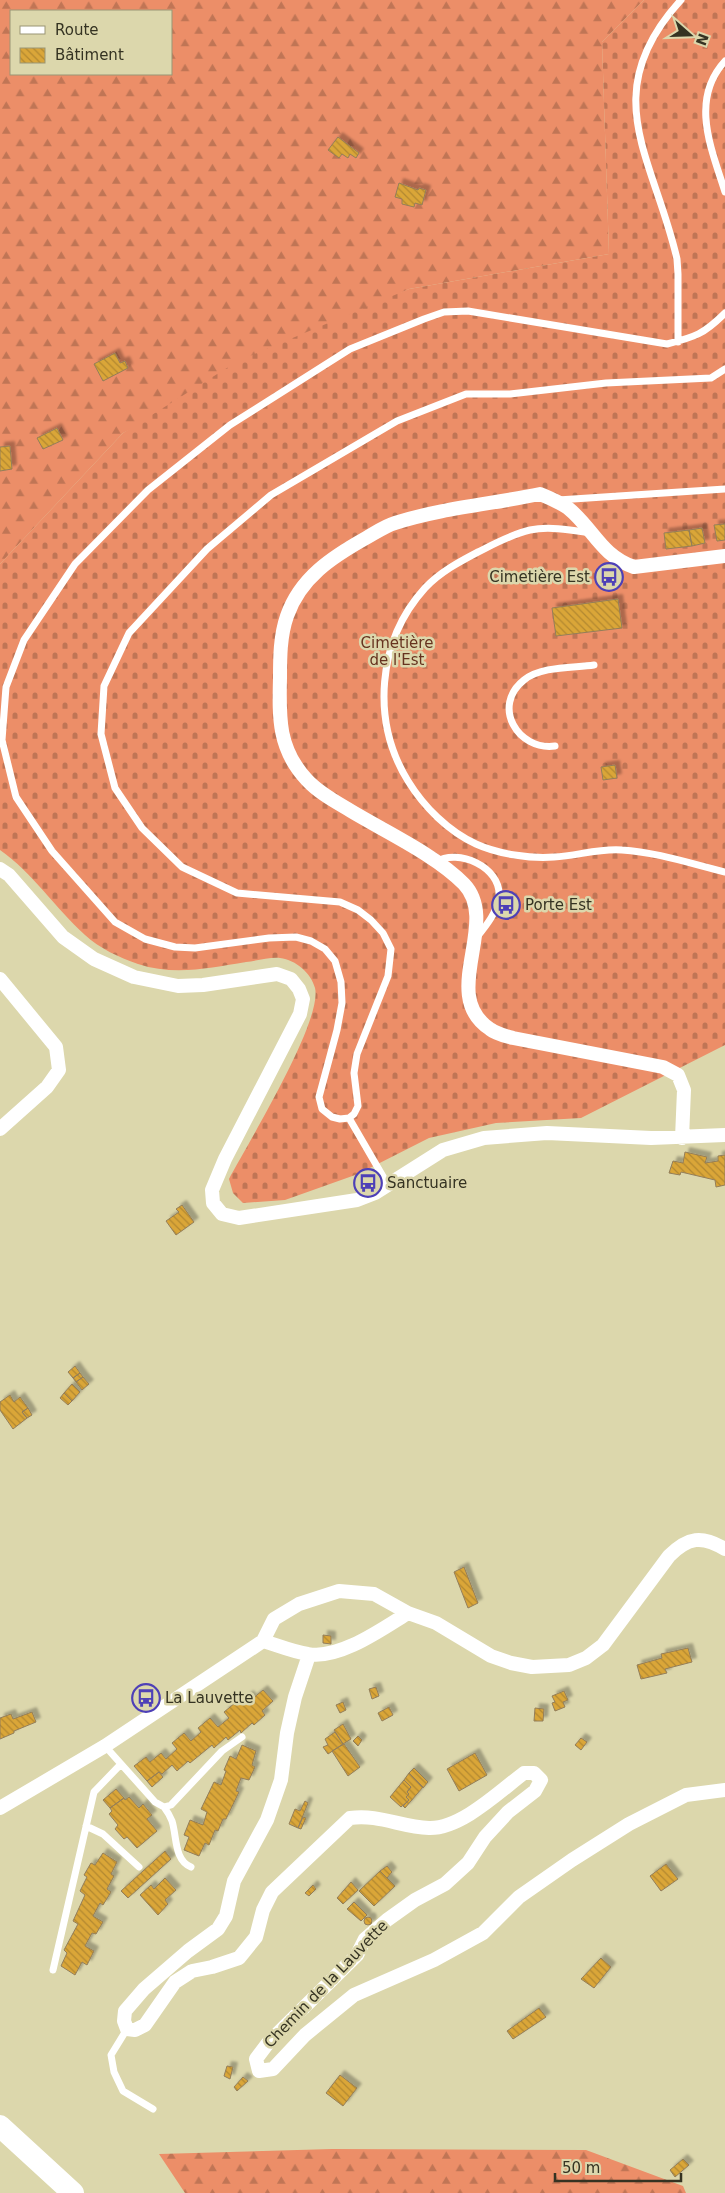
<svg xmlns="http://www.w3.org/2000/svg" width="725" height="2193" viewBox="0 0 725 2193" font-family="'DejaVu Sans',sans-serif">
  <defs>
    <pattern id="forest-firs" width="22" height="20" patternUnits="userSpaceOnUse" patternTransform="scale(1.25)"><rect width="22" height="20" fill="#ec8e68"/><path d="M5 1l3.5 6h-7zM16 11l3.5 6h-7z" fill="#c07555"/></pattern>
    <pattern id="cemetery-stones" width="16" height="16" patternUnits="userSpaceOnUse" patternTransform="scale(1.25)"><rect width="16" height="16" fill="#ec8e68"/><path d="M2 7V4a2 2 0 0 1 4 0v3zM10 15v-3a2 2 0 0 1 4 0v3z" fill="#c07555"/></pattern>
    <pattern id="building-back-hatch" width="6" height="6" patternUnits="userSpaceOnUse" patternTransform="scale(1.25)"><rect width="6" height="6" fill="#daa639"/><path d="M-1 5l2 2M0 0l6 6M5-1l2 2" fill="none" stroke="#b28830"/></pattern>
    <filter id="shadow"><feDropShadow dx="4.5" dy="-4.5" stdDeviation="1" flood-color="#0004"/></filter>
  </defs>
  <rect width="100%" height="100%" fill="#dcd7ac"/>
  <path fill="url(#forest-firs)" fill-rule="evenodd" d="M0,0H644L602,42L609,254L409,289L123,433L0,564ZM11,11H171V74H11Z
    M332,2149L586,2150L683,2186L686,2193H185L159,2154Z"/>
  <path fill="url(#cemetery-stones)" d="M644,0H725V1045L581,1118L496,1123L429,1138L358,1174L285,1200L243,1203L233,1193L229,1179C247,1145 323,1021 315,988C311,973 296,960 280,958C270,957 256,961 246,962C210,968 174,976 138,964C120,958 99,948 85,935C55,908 33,873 0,850V564L123,433L238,361L409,289L609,254L602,42Z"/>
  <path fill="url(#building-back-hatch)" stroke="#937e5a" filter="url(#shadow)" d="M338,137L359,153L356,158L350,154L348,158L342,154L339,158L328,150Z
    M399,183L418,190L419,188L426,190L422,205L415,203L414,207L402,204V199L395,197Z
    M115,353L120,363L125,361L128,368L103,381L94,364Z
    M57,428L63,440L43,449L37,438Z
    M10,446L12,469L0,471V447Z
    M725,524V540L717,541L714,525Z
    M702,528L705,543L692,546L689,530Z
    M689,530L692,546L666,549L664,533Z
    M618,599L622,628L556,636L552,608Z
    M615,765L617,778L603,780L601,767Z
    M685,1152L707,1157L705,1163L718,1161V1156L725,1155V1185L716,1187L715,1180L681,1172L680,1175L669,1173L673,1161L683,1163Z
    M182,1205L194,1222L176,1235L166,1221L179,1212L176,1209Z
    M75,1366L80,1373L73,1378L68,1372Z
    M80,1373L83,1377L76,1382L73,1378Z
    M83,1377L89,1384L82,1390L76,1382Z
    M72,1384L80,1392L72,1401L64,1393Z
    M64,1393L72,1401L68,1405L60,1398Z
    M10,1395L14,1402L20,1397L28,1408L22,1412L27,1418L13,1429L0,1410V1402Z
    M28,1408L32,1415L27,1418L22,1412Z
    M464,1567L478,1603L468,1608L454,1572Z
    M323,1635L331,1636V1644L323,1643Z
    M688,1648L692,1662L665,1669L667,1673L641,1679L637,1665L662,1658L661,1654Z
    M376,1687L379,1696L372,1699L369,1689Z
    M263,1690L273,1701L262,1711L265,1715L254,1725L252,1723L241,1733L240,1730L228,1740L226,1737L214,1748L212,1745L190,1763L188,1761L177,1771L172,1765L162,1774L159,1772L147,1781L134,1766L146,1757L150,1762L161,1753L166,1759L177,1749L172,1743L184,1733L191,1741L201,1732L198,1728L210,1718L218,1727L229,1718L224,1712L235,1703L237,1705L249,1695L252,1699Z
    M564,1691L568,1700L563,1702L565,1707L555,1711L552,1703L555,1702L552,1696Z
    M343,1702L346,1710L340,1713L336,1705Z
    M389,1707L393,1715L382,1721L378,1713Z
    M535,1708L544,1709L543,1721H534Z
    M32,1712L36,1722L14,1731V1733L0,1739V1718L11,1714L13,1719Z
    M343,1724L351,1739L343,1744L334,1730Z
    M335,1732L343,1744L328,1754L323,1747L328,1745L325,1739Z
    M358,1736L362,1740L358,1746L353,1741Z
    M581,1738L587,1742L581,1750L575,1745Z
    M344,1744L360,1767L348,1776L332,1751Z
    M242,1745L256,1751L252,1765L255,1767L249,1780L241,1778L236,1791L239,1792L226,1819H223L218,1831L215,1830L209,1845L205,1843L199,1856L184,1850L189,1837L184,1835L190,1820L203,1825L207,1812L201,1809L214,1782L221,1785L226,1771L224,1770L230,1756L236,1759Z
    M475,1753L487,1775L459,1791L447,1769Z
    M414,1768L428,1782L423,1788L409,1773Z
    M159,1772L163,1777L152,1787L147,1781Z
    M409,1773L423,1787L405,1808L403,1806L409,1800L406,1797L409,1794L407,1792L411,1787L404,1780Z
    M404,1780L411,1787L407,1792L409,1794L406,1797L409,1800L401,1807L390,1797Z
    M116,1789L124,1798L110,1808L103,1800Z
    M129,1797L139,1808L143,1804L152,1815L147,1819L157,1831L137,1848L127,1837L124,1839L115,1829L118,1825L109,1814L112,1811L110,1808L124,1798L125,1800Z
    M305,1801L308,1803L298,1828L289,1824L295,1809L300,1811Z
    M303,1817L306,1818L301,1829L298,1828Z
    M165,1851L171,1859L128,1898L121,1891Z
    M103,1853L117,1862L111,1874L114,1876L107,1889L111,1892L103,1905L100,1903L93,1916L103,1922L96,1934L92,1933L85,1946L94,1951L87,1965L82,1962L75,1975L61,1966L67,1953L64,1950L78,1924L73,1921L85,1895L80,1891L87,1877L84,1875L91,1863L95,1865Z
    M666,1864L678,1879L661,1891L650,1876Z
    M387,1866L392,1872L387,1878L380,1871Z
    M380,1871L395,1886L374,1906L359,1891Z
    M165,1878L176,1890L165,1900L168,1904L158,1915L140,1895L151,1885L154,1889Z
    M351,1882L358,1890L343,1904L337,1898Z
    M313,1885L316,1889L309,1896L305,1893Z
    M354,1902L367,1915L361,1921L347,1909Z
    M364 1921a4 4 0 1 1 8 0a4 4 0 1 1-8 0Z
    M601,1958L611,1967L594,1988L581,1979Z
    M539,2008L546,2017L513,2039L507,2031Z
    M227,2066L233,2067L230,2079L224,2076Z
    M340,2075L357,2088L343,2106L326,2093Z
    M243,2077L248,2081L237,2091L234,2087Z
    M683,2159L689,2165L675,2177L670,2170Z"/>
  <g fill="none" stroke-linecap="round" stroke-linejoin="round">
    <path stroke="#fff" stroke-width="7" d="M725,61C689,100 712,150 725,192
      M725,313C704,334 695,337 667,344L468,311L444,312L424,319L350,349L230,425L148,490L75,564L24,640L6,687L2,740L16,797L52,851L115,922L145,939L175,947L195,948L269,938L296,937L311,941L325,949L335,961L341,982L342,1003L337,1030L319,1097L322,1109L332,1117L340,1119L349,1118L354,1114L358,1106L354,1073L357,1054L388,976L391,949L383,933L371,920L358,910L340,902L237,893L182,867L142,828L115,788L101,734L104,686L129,633L207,549L271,495L397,421L466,394H510L606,383L711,378L725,369
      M678,342V274L677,259C654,158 595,94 681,0
      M558,500L725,489
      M590,533C571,530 549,526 530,530C512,534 494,544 478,552C459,562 440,572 425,588C377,641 371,721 408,781C424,807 448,831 476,844C498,854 531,859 554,857C577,856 599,848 622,850C656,852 692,864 725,872
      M555,746C518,751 491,706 524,680C541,666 573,668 594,665
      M436,862C458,848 501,867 499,896C498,911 486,926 477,937
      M349,1118L388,1185
      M105,1746L155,1802L164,1807L171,1805L222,1751L242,1737
      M164,1807C167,1811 170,1816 172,1821C177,1837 174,1860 191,1867
      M86,1826L103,1834L139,1867
      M53,1970L94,1792L121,1764
      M127,2029L111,2055L114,2072L123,2091L153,2109"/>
    <path stroke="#fff" stroke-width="14" d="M0,869L9,875L63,937L94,959L134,977L178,986L203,985L277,974L291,979L299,989L303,999L300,1014L225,1159L212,1190L213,1203L222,1214L239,1218L357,1200L375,1193L443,1150L484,1138L547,1133L651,1138L725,1135
      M0,979L56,1047L59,1070L47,1087L0,1129
      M682,1138L684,1090L678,1075L663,1067L513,1038C506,1036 496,1034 490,1029C438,995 501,923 464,884C437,856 386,832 351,811C336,802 319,793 307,780C278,749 279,718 280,678C280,658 280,636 287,616C300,578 332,557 366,538C375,533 385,526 395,523C442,508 492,504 540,494C550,498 559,502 568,508C593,528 601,556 634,567L725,556
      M263,1641C277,1645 293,1652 308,1654C339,1660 382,1629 408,1613
      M309,1655L295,1697L287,1733L281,1780L267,1820L234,1881L226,1916L218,1929L188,1951L144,1989L125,2011L124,2021L127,2029L135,2030L145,2025L175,1982L192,1971L212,1967L239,1958L256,1937L263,1910L272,1892L350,1818C379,1814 401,1827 429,1828C461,1829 500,1791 524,1773H534L541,1780L535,1791L508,1812L485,1837L468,1863L445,1884L415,1900L387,1920L365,1939L357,1955L268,2043L256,2059L259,2071L273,2069L305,2035L354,1995L434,1960L483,1933L519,1897L572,1860L629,1824L686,1795L725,1790
      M0,1808L105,1746L263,1641L274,1619L299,1604L339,1591L374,1594L408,1613L436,1623L491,1656L511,1663L532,1667L569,1665L586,1658L603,1645L669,1556C688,1537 702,1535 725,1549"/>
    <path stroke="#fff" stroke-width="22" d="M0,2126L73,2193"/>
  </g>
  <defs>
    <symbol id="bus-ring" viewBox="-11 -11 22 22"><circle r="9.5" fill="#dcd7ac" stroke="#4e40b7" stroke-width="1.5"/><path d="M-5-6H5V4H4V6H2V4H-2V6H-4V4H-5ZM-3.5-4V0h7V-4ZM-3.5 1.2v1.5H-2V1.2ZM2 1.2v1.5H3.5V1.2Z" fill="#4e40b7"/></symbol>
  </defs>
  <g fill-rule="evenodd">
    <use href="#bus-ring" x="593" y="561" width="32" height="32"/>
    <use href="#bus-ring" x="490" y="889" width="32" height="32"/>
    <use href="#bus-ring" x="352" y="1167" width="32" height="32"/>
    <use href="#bus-ring" x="130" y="1682" width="32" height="32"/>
  </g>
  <g text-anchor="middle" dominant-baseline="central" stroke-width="5" stroke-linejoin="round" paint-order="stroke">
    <g font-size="15" fill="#353322" stroke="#dcd7ac" text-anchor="start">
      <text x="590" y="577" text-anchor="end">Cimetière Est</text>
      <text x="525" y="905">Porte Est</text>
      <text x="387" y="1183">Sanctuaire</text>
      <text x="165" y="1698">La Lauvette</text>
    </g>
    <g font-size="15" fill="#66331f" stroke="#dcd7ac">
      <text x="397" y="643">Cimetière<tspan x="397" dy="17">de l'Est</tspan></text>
    </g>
    <g font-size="15" fill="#353322" stroke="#dcd7ac">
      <text transform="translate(326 1984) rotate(-46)">Chemin de la Lauvette</text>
    </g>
  </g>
  <rect x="10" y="10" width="162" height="65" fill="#dcd7ac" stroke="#999575"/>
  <rect x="20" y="26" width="25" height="8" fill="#ffffff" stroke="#999575"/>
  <text x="55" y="35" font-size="15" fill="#353322">Route</text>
  <rect x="20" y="48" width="25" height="15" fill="url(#building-back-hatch)" stroke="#999575"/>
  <text x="55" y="60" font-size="15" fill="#353322">Bâtiment</text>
  <g transform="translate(690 35) rotate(110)" stroke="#dcd7ac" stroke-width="4" paint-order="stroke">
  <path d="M0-4L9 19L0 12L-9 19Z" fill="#353322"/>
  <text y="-8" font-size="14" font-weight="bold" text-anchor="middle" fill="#353322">N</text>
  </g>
  <path d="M555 2173v8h126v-8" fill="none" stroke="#353322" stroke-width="2.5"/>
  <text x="562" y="2173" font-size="15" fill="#353322" stroke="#dcd7ac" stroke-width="4" paint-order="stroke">50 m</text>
</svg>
